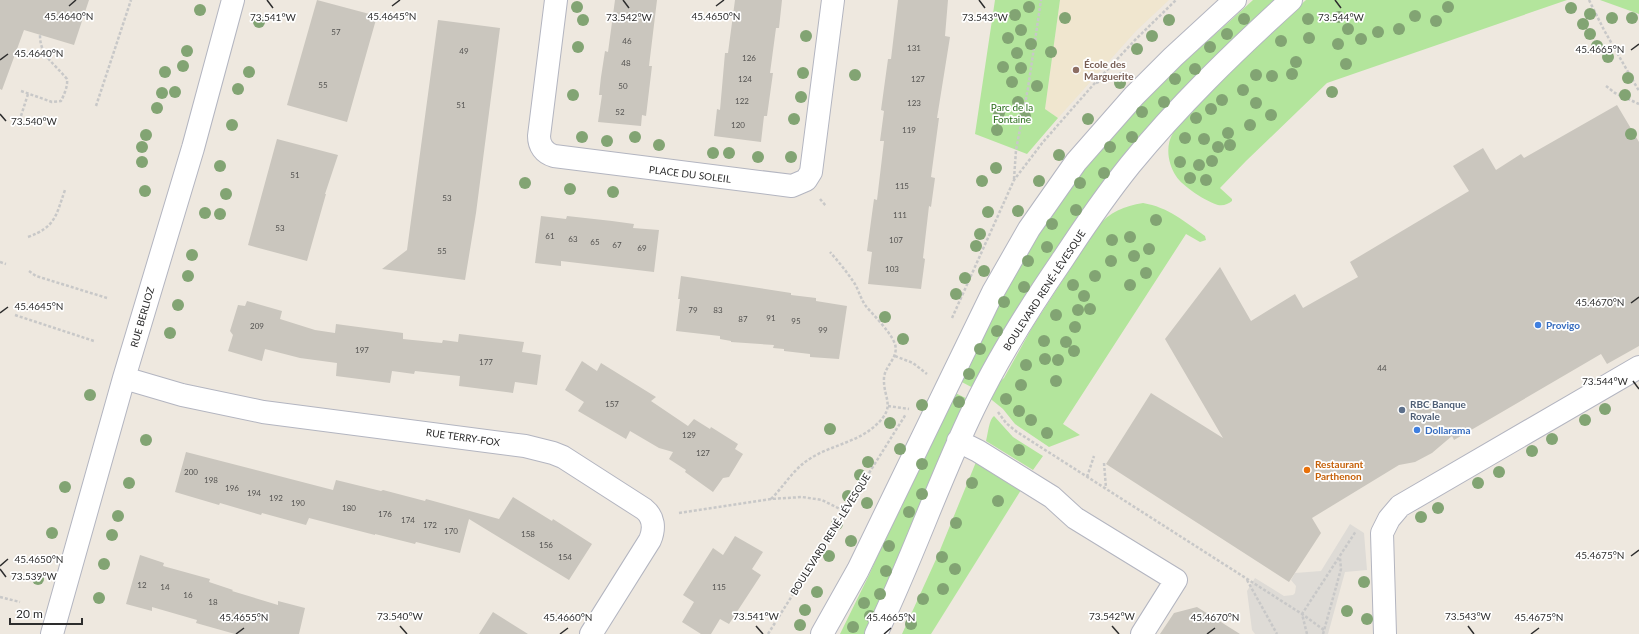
<svg xmlns="http://www.w3.org/2000/svg" width="1639" height="634" viewBox="0 0 1639 634" font-family="Lato,sans-serif">
  <rect width="100%" height="100%" fill="#eee8df"/>
  <path fill="#f0e6cf" d="M1060,0H1169L1136,31L1058,118L1045,109Z"/>
  <path fill="#b3e59c" d="M995,0H1060L1045,109L1058,118L1027,154L975,134Z
    M1253,0H1275L1186,86L1085,207L1038,276L975,389L958,380L1026,252L1060,202L1064,199L1063,197C1093,158 1124,121 1159,86C1189,56 1222,29 1253,0Z
    M1306,0H1567L1327,83L1246,161L1220,188L1232,199V201C1228,204 1224,206 1218,205C1207,202 1182,186 1176,176C1168,164 1165,146 1173,133C1181,120 1193,110 1203,99C1235,64 1271,31 1306,0Z
    M1600,0H1639V14Z
    M1143,203C1168,207 1185,222 1205,236L1206,240L1200,242L1186,234L1063,424L1080,435L1049,447L1015,424L1003,409L987,396L992,388L1004,378L1033,326L1097,227C1110,212 1124,206 1143,203Z
    M953,392L970,400L885,595L865,634H840L870,573L913,474Z
    M994,416L1013,437L1043,456L1033,470L986,441C988,434 989,419 994,416Z
    M976,462L1021,490L931,634H902L938,555Z"/>
  <path fill="#dedbd6" d="M1350,524L1364,533L1367,570L1345,572L1328,634H1255L1252,630L1247,591L1255,578L1284,596L1293,595L1295,593L1296,586L1291,580L1295,573L1321,571Z"/>
  <path fill="#cac6be" d="M0,0H89L74,45L24,30L2,90L0,89Z
    M317,0L377,16L347,122L287,105Z
    M615,0H657L649,66H652L646,116L642,115L641,126L598,122L602,95H599L601,77L605,51L608,52Z
    M735,0H782L779,28H776L770,73H773L767,116H764L761,142L714,136L717,109L720,110L725,53H728Z
    M898,0H948L945,36L950,37L937,118H939L931,177L935,178L931,207L929,206L923,258L925,259L921,289L868,284L872,252L867,251L874,199L877,200L884,141H880L884,111L881,110L888,59H891Z
    M438,20L500,28L476,213L465,280L382,269L407,250Z
    M1617,105L1639,142V346L1607,364L1601,354L1454,440L1452,436L1432,453L1415,462L1399,465L1312,518L1321,533L1289,582L1106,464L1151,393L1223,438L1165,339L1220,267L1251,321L1295,294L1303,308L1358,277L1350,262L1469,191L1453,166L1483,148L1496,170L1521,154L1524,158Z
    M277,139L338,155L325,194H326L307,261L248,245Z
    M541,216L566,219L567,216L612,221L634,224L633,228L659,230L654,272L561,261V266L535,263Z
    M681,276L791,293V295L816,298V301L847,306L839,359L810,357V354L784,351V349L773,348L774,345L731,342V341L720,339V336L676,331L680,299H678Z
    M247,301L282,311L280,319L315,330L335,333L336,324L403,333V339L442,343L443,340L458,342L459,334L524,342L522,352L541,355L537,385L515,382L513,393L459,386L460,376L415,371L414,374L392,371L390,383L336,376L337,363L300,358L265,349L262,361L228,351L233,335L230,331L238,305L245,306Z
    M582,361L597,371L601,363L656,397L651,401L688,426L694,419L710,429L711,427L738,444L735,449L743,454L729,477L723,478L713,492L685,472L686,470L669,459L673,452L659,448L630,431L626,439L578,411L584,402L565,390Z
    M186,452L333,490L336,480L381,491L383,490L425,501L426,499L499,519L513,497L552,521L553,519L592,544L569,580L469,519L460,553L416,542L415,544L375,534V535L309,518L306,525L262,513L261,515L220,503L219,505L175,492Z
    M735,536L763,552L752,569L761,575L729,624L720,619L711,634H701L682,622L694,602L683,595L713,548L723,555Z
    M140,555L164,563L163,566L210,579L209,582L233,590L232,591L278,605V601L305,608L299,634H235L196,623L197,620L152,607V611L126,604Z
    M1197,607L1240,634H1160L1174,613Z
    M493,612L528,634H479Z"/>
  <g fill="none" stroke-linecap="round" stroke-linejoin="round">
    <defs>
      <path id="minor" d="M556,0L539,136C539,146 544,153 554,156L792,186L806,180L811,172L833,0
        M124,378L182,395L263,412L525,446L553,453L563,457L644,509C654,517 655,528 650,540L591,634
        M958,441L978,451L1052,497L1075,518L1176,580L1142,634
        M52,634L124,378L193,148L233,0
        M822,634L858,570L993,292L1029,229L1076,162L1134,96L1173,57L1235,0
        M876,634C912,560 938,482 974,408C999,356 1030,307 1063,259C1084,227 1106,195 1130,165C1179,105 1234,52 1291,0
        M1385,634L1382,533L1389,519L1400,506L1639,367"/>
    </defs>
    <use href="#minor" stroke="#b3b5c0" stroke-width="24"/>
    <path stroke="#c8c8c8" stroke-width="2.5" stroke-dasharray="3 2" stroke-linecap="butt" d="M1589,0L1604,30L1639,91
      M1096,83L1122,73
      M1606,86L1615,93L1639,104
      M21,91L52,102L61,101C64,95 68,86 67,79C54,63 40,56 40,35
      M96,106L131,0
      M21,116L28,94
      M1014,179L1016,150L1028,88L1041,0
      M820,199L826,206
      M28,237C56,227 56,215 65,190
      M0,262L6,264
      M29,271L36,276L107,298
      M15,315L94,341
      M952,318L1014,180L1043,142L1094,84L1135,40L1176,0
      M895,356L913,363L927,374
      M888,406L909,409
      M998,412L1006,423L1017,432L1302,614L1324,630
      M1104,463L1106,488
      M1087,477L1094,456
      M771,499C785,485 794,468 811,458C832,445 858,442 876,425C897,406 883,399 884,378C885,365 899,358 895,344C890,331 874,316 865,305C860,297 858,288 853,281C846,271 838,261 830,252
      M679,513L771,499L802,497L822,500L844,511
      M1247,580L1277,634
      M0,597L20,602
      M768,634L906,414
      M1307,634L1302,614L1356,531
      M1323,634L1341,569L1340,558"/>
    <use href="#minor" stroke="#fff" stroke-width="22"/>
  </g>
  <g fill="#82a473">
    <circle cx="577" cy="7" r="6"/>
    <circle cx="1029" cy="7" r="6"/>
    <circle cx="1448" cy="7" r="6"/>
    <circle cx="1571" cy="8" r="6"/>
    <circle cx="200" cy="10" r="6"/>
    <circle cx="1590" cy="14" r="6"/>
    <circle cx="1015" cy="15" r="6"/>
    <circle cx="1415" cy="16" r="6"/>
    <circle cx="1339" cy="17" r="6"/>
    <circle cx="1065" cy="18" r="6"/>
    <circle cx="1612" cy="18" r="6"/>
    <circle cx="1632" cy="18" r="6"/>
    <circle cx="1244" cy="19" r="6"/>
    <circle cx="1308" cy="19" r="6"/>
    <circle cx="583" cy="20" r="6"/>
    <circle cx="1169" cy="20" r="6"/>
    <circle cx="1436" cy="21" r="6"/>
    <circle cx="259" cy="22" r="6"/>
    <circle cx="1583" cy="24" r="6"/>
    <circle cx="1348" cy="29" r="6"/>
    <circle cx="1399" cy="29" r="6"/>
    <circle cx="1021" cy="30" r="6"/>
    <circle cx="1378" cy="32" r="6"/>
    <circle cx="1227" cy="34" r="6"/>
    <circle cx="1590" cy="34" r="6"/>
    <circle cx="806" cy="36" r="6"/>
    <circle cx="1152" cy="36" r="6"/>
    <circle cx="1008" cy="38" r="6"/>
    <circle cx="1309" cy="38" r="6"/>
    <circle cx="1361" cy="39" r="6"/>
    <circle cx="1281" cy="41" r="6"/>
    <circle cx="1031" cy="44" r="6"/>
    <circle cx="1338" cy="44" r="6"/>
    <circle cx="1597" cy="46" r="6"/>
    <circle cx="578" cy="47" r="6"/>
    <circle cx="1210" cy="47" r="6"/>
    <circle cx="1137" cy="49" r="6"/>
    <circle cx="187" cy="51" r="6"/>
    <circle cx="1051" cy="52" r="6"/>
    <circle cx="1017" cy="53" r="6"/>
    <circle cx="1608" cy="57" r="6"/>
    <circle cx="1296" cy="62" r="6"/>
    <circle cx="1346" cy="64" r="6"/>
    <circle cx="183" cy="66" r="6"/>
    <circle cx="1003" cy="67" r="6"/>
    <circle cx="1021" cy="68" r="6"/>
    <circle cx="1195" cy="69" r="6"/>
    <circle cx="165" cy="72" r="6"/>
    <circle cx="249" cy="72" r="6"/>
    <circle cx="803" cy="73" r="6"/>
    <circle cx="1292" cy="74" r="6"/>
    <circle cx="855" cy="75" r="6"/>
    <circle cx="1256" cy="75" r="6"/>
    <circle cx="1272" cy="76" r="6"/>
    <circle cx="1628" cy="78" r="6"/>
    <circle cx="1175" cy="79" r="6"/>
    <circle cx="1012" cy="82" r="6"/>
    <circle cx="1120" cy="83" r="6"/>
    <circle cx="1037" cy="86" r="6"/>
    <circle cx="238" cy="89" r="6"/>
    <circle cx="1243" cy="90" r="6"/>
    <circle cx="175" cy="92" r="6"/>
    <circle cx="1332" cy="92" r="6"/>
    <circle cx="162" cy="93" r="6"/>
    <circle cx="573" cy="95" r="6"/>
    <circle cx="1625" cy="95" r="6"/>
    <circle cx="801" cy="97" r="6"/>
    <circle cx="1222" cy="100" r="6"/>
    <circle cx="1018" cy="102" r="6"/>
    <circle cx="1164" cy="102" r="6"/>
    <circle cx="1256" cy="103" r="6"/>
    <circle cx="157" cy="108" r="6"/>
    <circle cx="1211" cy="109" r="6"/>
    <circle cx="1142" cy="112" r="6"/>
    <circle cx="999" cy="113" r="6"/>
    <circle cx="1271" cy="115" r="6"/>
    <circle cx="1025" cy="116" r="6"/>
    <circle cx="1196" cy="118" r="6"/>
    <circle cx="794" cy="119" r="6"/>
    <circle cx="1088" cy="119" r="6"/>
    <circle cx="232" cy="125" r="6"/>
    <circle cx="1250" cy="125" r="6"/>
    <circle cx="997" cy="130" r="6"/>
    <circle cx="1228" cy="133" r="6"/>
    <circle cx="1631" cy="134" r="6"/>
    <circle cx="146" cy="135" r="6"/>
    <circle cx="582" cy="137" r="6"/>
    <circle cx="635" cy="137" r="6"/>
    <circle cx="1132" cy="137" r="6"/>
    <circle cx="1185" cy="138" r="6"/>
    <circle cx="1204" cy="139" r="6"/>
    <circle cx="607" cy="141" r="6"/>
    <circle cx="659" cy="145" r="6"/>
    <circle cx="1230" cy="145" r="6"/>
    <circle cx="142" cy="147" r="6"/>
    <circle cx="1110" cy="147" r="6"/>
    <circle cx="1218" cy="147" r="6"/>
    <circle cx="713" cy="153" r="6"/>
    <circle cx="729" cy="153" r="6"/>
    <circle cx="1059" cy="155" r="6"/>
    <circle cx="758" cy="157" r="6"/>
    <circle cx="791" cy="157" r="6"/>
    <circle cx="1212" cy="161" r="6"/>
    <circle cx="142" cy="162" r="6"/>
    <circle cx="1180" cy="162" r="6"/>
    <circle cx="1199" cy="165" r="6"/>
    <circle cx="220" cy="166" r="6"/>
    <circle cx="996" cy="168" r="6"/>
    <circle cx="1104" cy="173" r="6"/>
    <circle cx="1190" cy="178" r="6"/>
    <circle cx="1206" cy="180" r="6"/>
    <circle cx="982" cy="181" r="6"/>
    <circle cx="1039" cy="181" r="6"/>
    <circle cx="525" cy="183" r="6"/>
    <circle cx="1080" cy="183" r="6"/>
    <circle cx="570" cy="189" r="6"/>
    <circle cx="145" cy="191" r="6"/>
    <circle cx="613" cy="192" r="6"/>
    <circle cx="226" cy="194" r="6"/>
    <circle cx="1076" cy="210" r="6"/>
    <circle cx="1018" cy="211" r="6"/>
    <circle cx="988" cy="212" r="6"/>
    <circle cx="205" cy="213" r="6"/>
    <circle cx="220" cy="214" r="6"/>
    <circle cx="1156" cy="220" r="6"/>
    <circle cx="1052" cy="224" r="6"/>
    <circle cx="980" cy="234" r="6"/>
    <circle cx="1130" cy="237" r="6"/>
    <circle cx="1112" cy="240" r="6"/>
    <circle cx="976" cy="246" r="6"/>
    <circle cx="1047" cy="247" r="6"/>
    <circle cx="1149" cy="249" r="6"/>
    <circle cx="192" cy="255" r="6"/>
    <circle cx="1134" cy="256" r="6"/>
    <circle cx="1028" cy="261" r="6"/>
    <circle cx="1111" cy="261" r="6"/>
    <circle cx="984" cy="271" r="6"/>
    <circle cx="1146" cy="273" r="6"/>
    <circle cx="188" cy="276" r="6"/>
    <circle cx="1095" cy="276" r="6"/>
    <circle cx="965" cy="278" r="6"/>
    <circle cx="1073" cy="285" r="6"/>
    <circle cx="1130" cy="285" r="6"/>
    <circle cx="1024" cy="287" r="6"/>
    <circle cx="956" cy="294" r="6"/>
    <circle cx="1084" cy="296" r="6"/>
    <circle cx="1004" cy="302" r="6"/>
    <circle cx="178" cy="305" r="6"/>
    <circle cx="1090" cy="309" r="6"/>
    <circle cx="1078" cy="310" r="6"/>
    <circle cx="1056" cy="315" r="6"/>
    <circle cx="885" cy="317" r="6"/>
    <circle cx="1075" cy="327" r="6"/>
    <circle cx="997" cy="331" r="6"/>
    <circle cx="170" cy="333" r="6"/>
    <circle cx="903" cy="339" r="6"/>
    <circle cx="1044" cy="341" r="6"/>
    <circle cx="1066" cy="342" r="6"/>
    <circle cx="980" cy="349" r="6"/>
    <circle cx="1074" cy="351" r="6"/>
    <circle cx="1045" cy="359" r="6"/>
    <circle cx="1058" cy="360" r="6"/>
    <circle cx="1026" cy="365" r="6"/>
    <circle cx="969" cy="374" r="6"/>
    <circle cx="1056" cy="381" r="6"/>
    <circle cx="1021" cy="385" r="6"/>
    <circle cx="90" cy="395" r="6"/>
    <circle cx="1006" cy="399" r="6"/>
    <circle cx="959" cy="402" r="6"/>
    <circle cx="922" cy="405" r="6"/>
    <circle cx="1605" cy="409" r="6"/>
    <circle cx="1019" cy="411" r="6"/>
    <circle cx="1031" cy="420" r="6"/>
    <circle cx="1585" cy="420" r="6"/>
    <circle cx="890" cy="423" r="6"/>
    <circle cx="830" cy="429" r="6"/>
    <circle cx="1047" cy="433" r="6"/>
    <circle cx="1552" cy="439" r="6"/>
    <circle cx="146" cy="440" r="6"/>
    <circle cx="900" cy="449" r="6"/>
    <circle cx="1019" cy="450" r="6"/>
    <circle cx="1532" cy="451" r="6"/>
    <circle cx="868" cy="462" r="6"/>
    <circle cx="922" cy="464" r="6"/>
    <circle cx="1499" cy="472" r="6"/>
    <circle cx="860" cy="475" r="6"/>
    <circle cx="129" cy="483" r="6"/>
    <circle cx="972" cy="483" r="6"/>
    <circle cx="1478" cy="483" r="6"/>
    <circle cx="65" cy="487" r="6"/>
    <circle cx="922" cy="494" r="6"/>
    <circle cx="848" cy="496" r="6"/>
    <circle cx="998" cy="501" r="6"/>
    <circle cx="867" cy="503" r="6"/>
    <circle cx="1438" cy="508" r="6"/>
    <circle cx="909" cy="512" r="6"/>
    <circle cx="118" cy="516" r="6"/>
    <circle cx="1421" cy="517" r="6"/>
    <circle cx="956" cy="523" r="6"/>
    <circle cx="837" cy="524" r="6"/>
    <circle cx="52" cy="533" r="6"/>
    <circle cx="112" cy="535" r="6"/>
    <circle cx="851" cy="541" r="6"/>
    <circle cx="889" cy="546" r="6"/>
    <circle cx="829" cy="556" r="6"/>
    <circle cx="942" cy="557" r="6"/>
    <circle cx="104" cy="564" r="6"/>
    <circle cx="955" cy="569" r="6"/>
    <circle cx="886" cy="571" r="6"/>
    <circle cx="38" cy="579" r="6"/>
    <circle cx="1364" cy="582" r="6"/>
    <circle cx="943" cy="589" r="6"/>
    <circle cx="817" cy="592" r="6"/>
    <circle cx="880" cy="594" r="6"/>
    <circle cx="99" cy="598" r="6"/>
    <circle cx="923" cy="599" r="6"/>
    <circle cx="864" cy="603" r="6"/>
    <circle cx="805" cy="610" r="6"/>
    <circle cx="1347" cy="611" r="6"/>
    <circle cx="870" cy="616" r="6"/>
    <circle cx="1367" cy="619" r="6"/>
    <circle cx="911" cy="624" r="6"/>
    <circle cx="800" cy="625" r="6"/>
    <circle cx="853" cy="627" r="6"/>
  </g>
  <path fill="none" stroke="#2d2d2d" stroke-width="1.5" d="M267,0L273,8M623,0L629,8M979,0L985,8M1335,0L1341,8M69,6L76,0M392,6L400,0M716,6L724,0M1631,50L1639,44M0,60L8,54M0,114L6,121M1631,303L1639,297M0,313L8,307M1633,381L1639,389M1631,556L1639,550M0,566L8,559M0,569L6,577M400,626L407,634M756,626L763,634M1112,626L1119,634M1468,626L1474,634M236,634L244,628M560,634L568,628M884,634L891,628M1207,634L1215,628M1531,634L1539,628"/>
  <circle fill="#8d6e63" stroke="#fff" stroke-width="1.5" cx="1076" cy="70" r="4"/>
  <g fill="#3f7fe0" stroke="#fff" stroke-width="1.5">
    <circle cx="1538" cy="325" r="4"/>
    <circle cx="1417" cy="430" r="4"/>
  </g>
  <circle fill="#5c6f8a" stroke="#fff" stroke-width="1.5" cx="1402" cy="410" r="4"/>
  <circle fill="#e8710a" stroke="#fff" stroke-width="1.5" cx="1307" cy="470" r="4"/>
  <g text-anchor="middle" dominant-baseline="central" stroke-width="3.5" stroke-linejoin="round" paint-order="stroke">
    <g font-size="8" fill="#545351">
      <text x="336" y="32">57</text>
      <text x="627" y="41">46</text>
      <text x="914" y="48">131</text>
      <text x="464" y="51">49</text>
      <text x="749" y="58">126</text>
      <text x="626" y="63">48</text>
      <text x="745" y="79">124</text>
      <text x="918" y="79">127</text>
      <text x="323" y="85">55</text>
      <text x="623" y="86">50</text>
      <text x="742" y="101">122</text>
      <text x="914" y="103">123</text>
      <text x="461" y="105">51</text>
      <text x="620" y="112">52</text>
      <text x="738" y="125">120</text>
      <text x="909" y="130">119</text>
      <text x="295" y="175">51</text>
      <text x="902" y="186">115</text>
      <text x="447" y="198">53</text>
      <text x="900" y="215">111</text>
      <text x="280" y="228">53</text>
      <text x="550" y="236">61</text>
      <text x="573" y="239">63</text>
      <text x="896" y="240">107</text>
      <text x="595" y="242">65</text>
      <text x="617" y="245">67</text>
      <text x="642" y="248">69</text>
      <text x="442" y="251">55</text>
      <text x="892" y="269">103</text>
      <text x="693" y="310">79</text>
      <text x="718" y="310">83</text>
      <text x="771" y="318">91</text>
      <text x="743" y="319">87</text>
      <text x="796" y="321">95</text>
      <text x="257" y="326">209</text>
      <text x="823" y="330">99</text>
      <text x="362" y="350">197</text>
      <text x="486" y="362">177</text>
      <text x="1382" y="368">44</text>
      <text x="612" y="404">157</text>
      <text x="689" y="435">129</text>
      <text x="703" y="453">127</text>
      <text x="191" y="472">200</text>
      <text x="211" y="480">198</text>
      <text x="232" y="488">196</text>
      <text x="254" y="493">194</text>
      <text x="276" y="498">192</text>
      <text x="298" y="503">190</text>
      <text x="349" y="508">180</text>
      <text x="385" y="514">176</text>
      <text x="408" y="520">174</text>
      <text x="430" y="525">172</text>
      <text x="451" y="531">170</text>
      <text x="528" y="534">158</text>
      <text x="546" y="545">156</text>
      <text x="565" y="557">154</text>
      <text x="142" y="585">12</text>
      <text x="165" y="587">14</text>
      <text x="719" y="587">115</text>
      <text x="188" y="595">16</text>
      <text x="213" y="602">18</text>
    </g>
    <g font-size="10" font-weight="bold" fill="#785e54" stroke="#fff" text-anchor="start">
      <text x="1084" y="64">École des<tspan x="1084" dy="12">Marguerite</tspan></text>
    </g>
    <g font-size="10" fill="#296d1a" stroke="#fff">
      <text x="1012" y="107">Parc de la<tspan x="1012" dy="12">Fontaine</tspan></text>
    </g>
    <g font-size="10" fill="#2d2d2d" stroke="#fff">
      <text transform="translate(690 174) rotate(7)">PLACE DU SOLEIL</text>
      <text transform="translate(1044 290) rotate(-57)">BOULEVARD RENÉ-LÉVESQUE</text>
      <text transform="translate(142 317) rotate(-74)">RUE BERLIOZ</text>
      <text transform="translate(463 437) rotate(8)">RUE TERRY-FOX</text>
      <text transform="translate(830 534) rotate(-58)">BOULEVARD RENÉ-LÉVESQUE</text>
    </g>
    <g font-size="10" font-weight="bold" fill="#366cbe" stroke="#fff" text-anchor="start">
      <text x="1546" y="325">Provigo</text>
      <text x="1425" y="430">Dollarama</text>
    </g>
    <g font-size="10" font-weight="bold" fill="#4e5e75" stroke="#fff" text-anchor="start">
      <text x="1410" y="404">RBC Banque<tspan x="1410" dy="12">Royale</tspan></text>
    </g>
    <g font-size="10" font-weight="bold" fill="#c56008" stroke="#fff" text-anchor="start">
      <text x="1315" y="464">Restaurant<tspan x="1315" dy="12">Parthenon</tspan></text>
    </g>
  </g>
  <g font-size="10" text-anchor="middle" fill="#2d2d2d" stroke="#fff" stroke-width="3.5" stroke-linejoin="round" paint-order="stroke">
    <text x="69" y="20">45.4640°N</text>
    <text x="392" y="20">45.4645°N</text>
    <text x="716" y="20">45.4650°N</text>
    <text x="273" y="21">73.541°W</text>
    <text x="629" y="21">73.542°W</text>
    <text x="985" y="21">73.543°W</text>
    <text x="1341" y="21">73.544°W</text>
    <text x="1600" y="53">45.4665°N</text>
    <text x="39" y="57">45.4640°N</text>
    <text x="34" y="125">73.540°W</text>
    <text x="1600" y="306">45.4670°N</text>
    <text x="39" y="310">45.4645°N</text>
    <text x="1605" y="385">73.544°W</text>
    <text x="1600" y="559">45.4675°N</text>
    <text x="39" y="563">45.4650°N</text>
    <text x="34" y="580">73.539°W</text>
    <text x="400" y="620">73.540°W</text>
    <text x="756" y="620">73.541°W</text>
    <text x="1112" y="620">73.542°W</text>
    <text x="1468" y="620">73.543°W</text>
    <text x="244" y="621">45.4655°N</text>
    <text x="568" y="621">45.4660°N</text>
    <text x="891" y="621">45.4665°N</text>
    <text x="1215" y="621">45.4670°N</text>
    <text x="1539" y="621">45.4675°N</text>
  </g>
  <path d="M10 618v6h72v-6" fill="none" stroke="#2d2d2d" stroke-width="2"/>
  <text x="16" y="618" font-size="12" fill="#2d2d2d" stroke="#ffffff" stroke-width="3" paint-order="stroke">20 m</text>
</svg>
